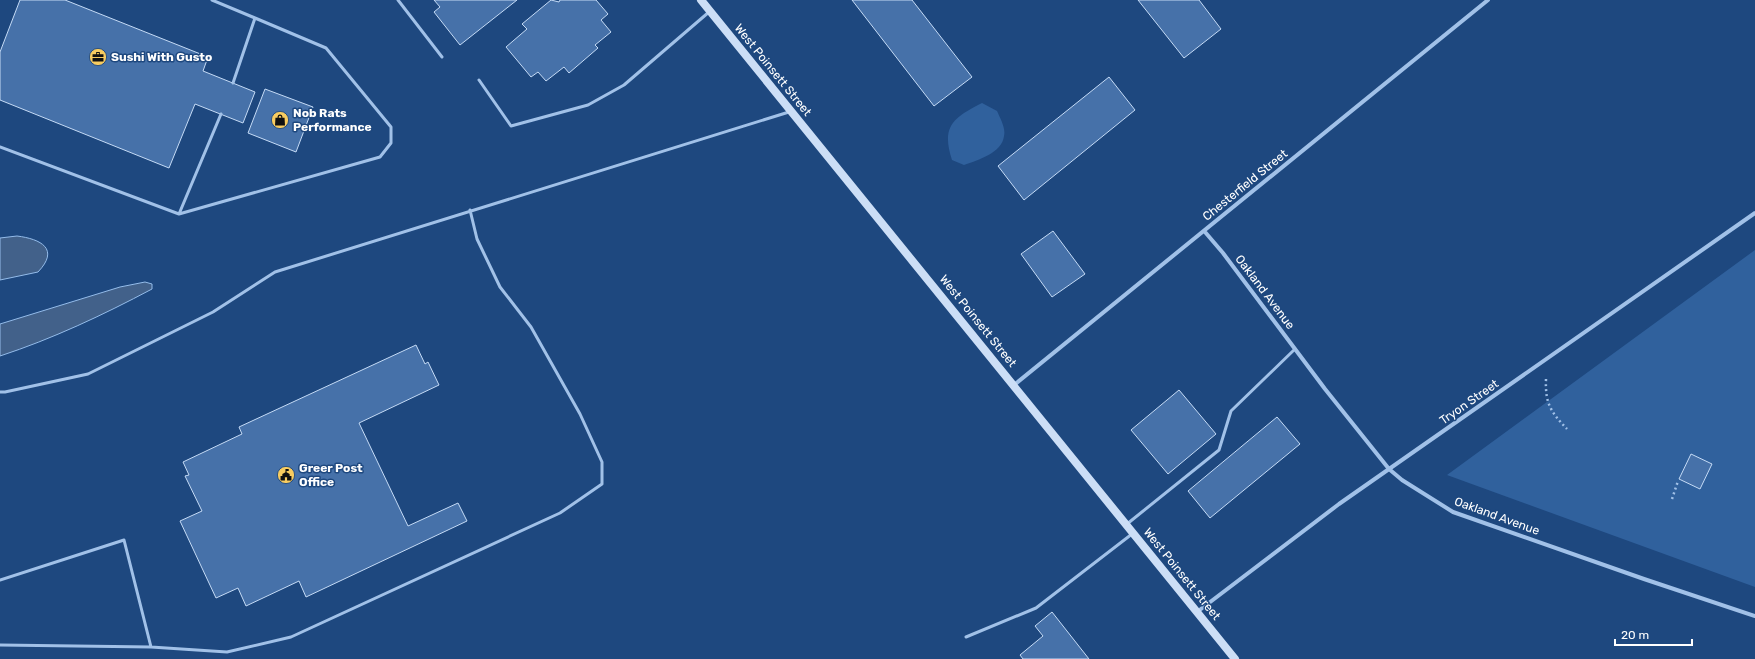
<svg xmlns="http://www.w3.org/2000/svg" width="1755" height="659" viewBox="0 0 1755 659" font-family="Rubik,sans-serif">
  <rect width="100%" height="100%" fill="#1e487f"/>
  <path fill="#30619d" d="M982,103L997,111C1000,118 1006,128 1004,136C1002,153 978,160 964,165L952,160C941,126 953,118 982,103Z
    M1755,250V587L1447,475Z"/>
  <path fill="#42618a" stroke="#94bcea" d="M17,236C41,239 60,249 38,272L0,280V238Z
    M145,282L152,284V289C103,315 52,339 0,356V324L120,287Z"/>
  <path fill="#4671a9" stroke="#c5dbf6" d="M20,0H65L208,57L203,71L255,92L243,123L195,104L169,168L0,100V52Z
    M434,0H517L460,45L434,12L440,7Z
    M551,0L559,2L560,0H596L608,14L601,20L611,32L595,45L598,48L569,73L564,67L546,81L538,72L531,77L506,47L527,29L522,24Z
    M852,0H912L972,77L934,106Z
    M1138,0H1199L1221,29L1184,58Z
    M1109,77L1135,110L1024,200L998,166Z
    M265,89L313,107L296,152L248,133Z
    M1053,231L1085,274L1052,297L1021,254Z
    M416,345L425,364L428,362L439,385L359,423L408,526L458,503L467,521L306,597L299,581L246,606L238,588L216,598L180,521L202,511L185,476L189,475L183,462L242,434L239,427Z
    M1179,390L1216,434L1168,474L1131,430Z
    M1277,417L1300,444L1210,518L1188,491Z
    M1691,454L1712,464L1700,489L1679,479Z
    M1052,612L1089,659H1023L1020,655L1043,636L1035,626Z"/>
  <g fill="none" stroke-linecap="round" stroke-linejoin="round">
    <path stroke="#a1c1e8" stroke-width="2.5" stroke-dasharray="2 3" stroke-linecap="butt" d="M1546,379C1545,404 1551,412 1567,429
      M1672,499L1678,481"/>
    <path stroke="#a1c1e8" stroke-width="3" d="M212,0L255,18L233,83
      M398,0L442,57
      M479,80L511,126L588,105L624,85L709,12
      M0,147L179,214L221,114
      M179,214L380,157L391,143V127L326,48L255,18
      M0,392H5L88,374L213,312L275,272L789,112
      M1127,524L1219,450L1231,411L1295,349
      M0,580L124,540L151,647
      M966,637L1036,608L1132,534
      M0,645L151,647L227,652L291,637L560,513L602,484V462L580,414L531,327L500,287L477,239L470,210"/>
    <path stroke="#a1c1e8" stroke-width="4" d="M1205,232L1223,253L1325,389L1389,469L1402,480L1453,512L1644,579L1755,616
      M1014,385L1488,0
      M1197,612L1339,504L1755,213"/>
    <path stroke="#ccdef6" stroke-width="8" d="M701,0L1235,659"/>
  </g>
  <defs>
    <symbol id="office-disc" viewBox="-11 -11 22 22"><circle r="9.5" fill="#f8cc60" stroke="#1e487f"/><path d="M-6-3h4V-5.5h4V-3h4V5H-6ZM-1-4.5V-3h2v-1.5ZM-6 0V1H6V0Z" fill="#111"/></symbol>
    <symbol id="shop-disc" viewBox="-11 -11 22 22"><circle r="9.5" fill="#f8cc60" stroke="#1e487f"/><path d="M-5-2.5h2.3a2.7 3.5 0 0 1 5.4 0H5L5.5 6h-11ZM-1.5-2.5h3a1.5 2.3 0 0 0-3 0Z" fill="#111"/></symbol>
    <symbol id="civic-disc" viewBox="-11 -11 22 22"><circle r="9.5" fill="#f8cc60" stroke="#1e487f"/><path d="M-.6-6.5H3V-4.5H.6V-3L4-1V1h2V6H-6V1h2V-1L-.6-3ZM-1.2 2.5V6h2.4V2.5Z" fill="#111"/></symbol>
  </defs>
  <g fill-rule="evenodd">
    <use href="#office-disc" x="88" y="47" width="20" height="20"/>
    <use href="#shop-disc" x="270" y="110" width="20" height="20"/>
    <use href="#civic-disc" x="276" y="465" width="20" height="20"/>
  </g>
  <g text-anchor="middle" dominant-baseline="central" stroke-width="3" stroke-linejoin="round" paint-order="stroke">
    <g font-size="12" font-weight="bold" fill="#fff" stroke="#1e487f" text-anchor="start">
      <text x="111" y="57">Sushi With Gusto</text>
      <text x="293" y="113">Nob Rats<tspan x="293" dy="14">Performance</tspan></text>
      <text x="299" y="468">Greer Post<tspan x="299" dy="14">Office</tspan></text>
    </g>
    <g font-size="12" fill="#fff" stroke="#1e487f">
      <text transform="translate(773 70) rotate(51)">West Poinsett Street</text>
      <text transform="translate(1245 185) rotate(-39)">Chesterfield Street</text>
      <text transform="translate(1265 292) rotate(53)">Oakland Avenue</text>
      <text transform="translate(978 321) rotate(51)">West Poinsett Street</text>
      <text transform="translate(1469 402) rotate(-35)">Tryon Street</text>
      <text transform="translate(1497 516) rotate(20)">Oakland Avenue</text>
      <text transform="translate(1182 574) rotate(51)">West Poinsett Street</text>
    </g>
  </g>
  <path d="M1615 639v6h77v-6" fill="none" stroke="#ffffff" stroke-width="2"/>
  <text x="1621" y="639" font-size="12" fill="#ffffff" stroke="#1e487f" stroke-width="3" paint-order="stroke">20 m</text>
</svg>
